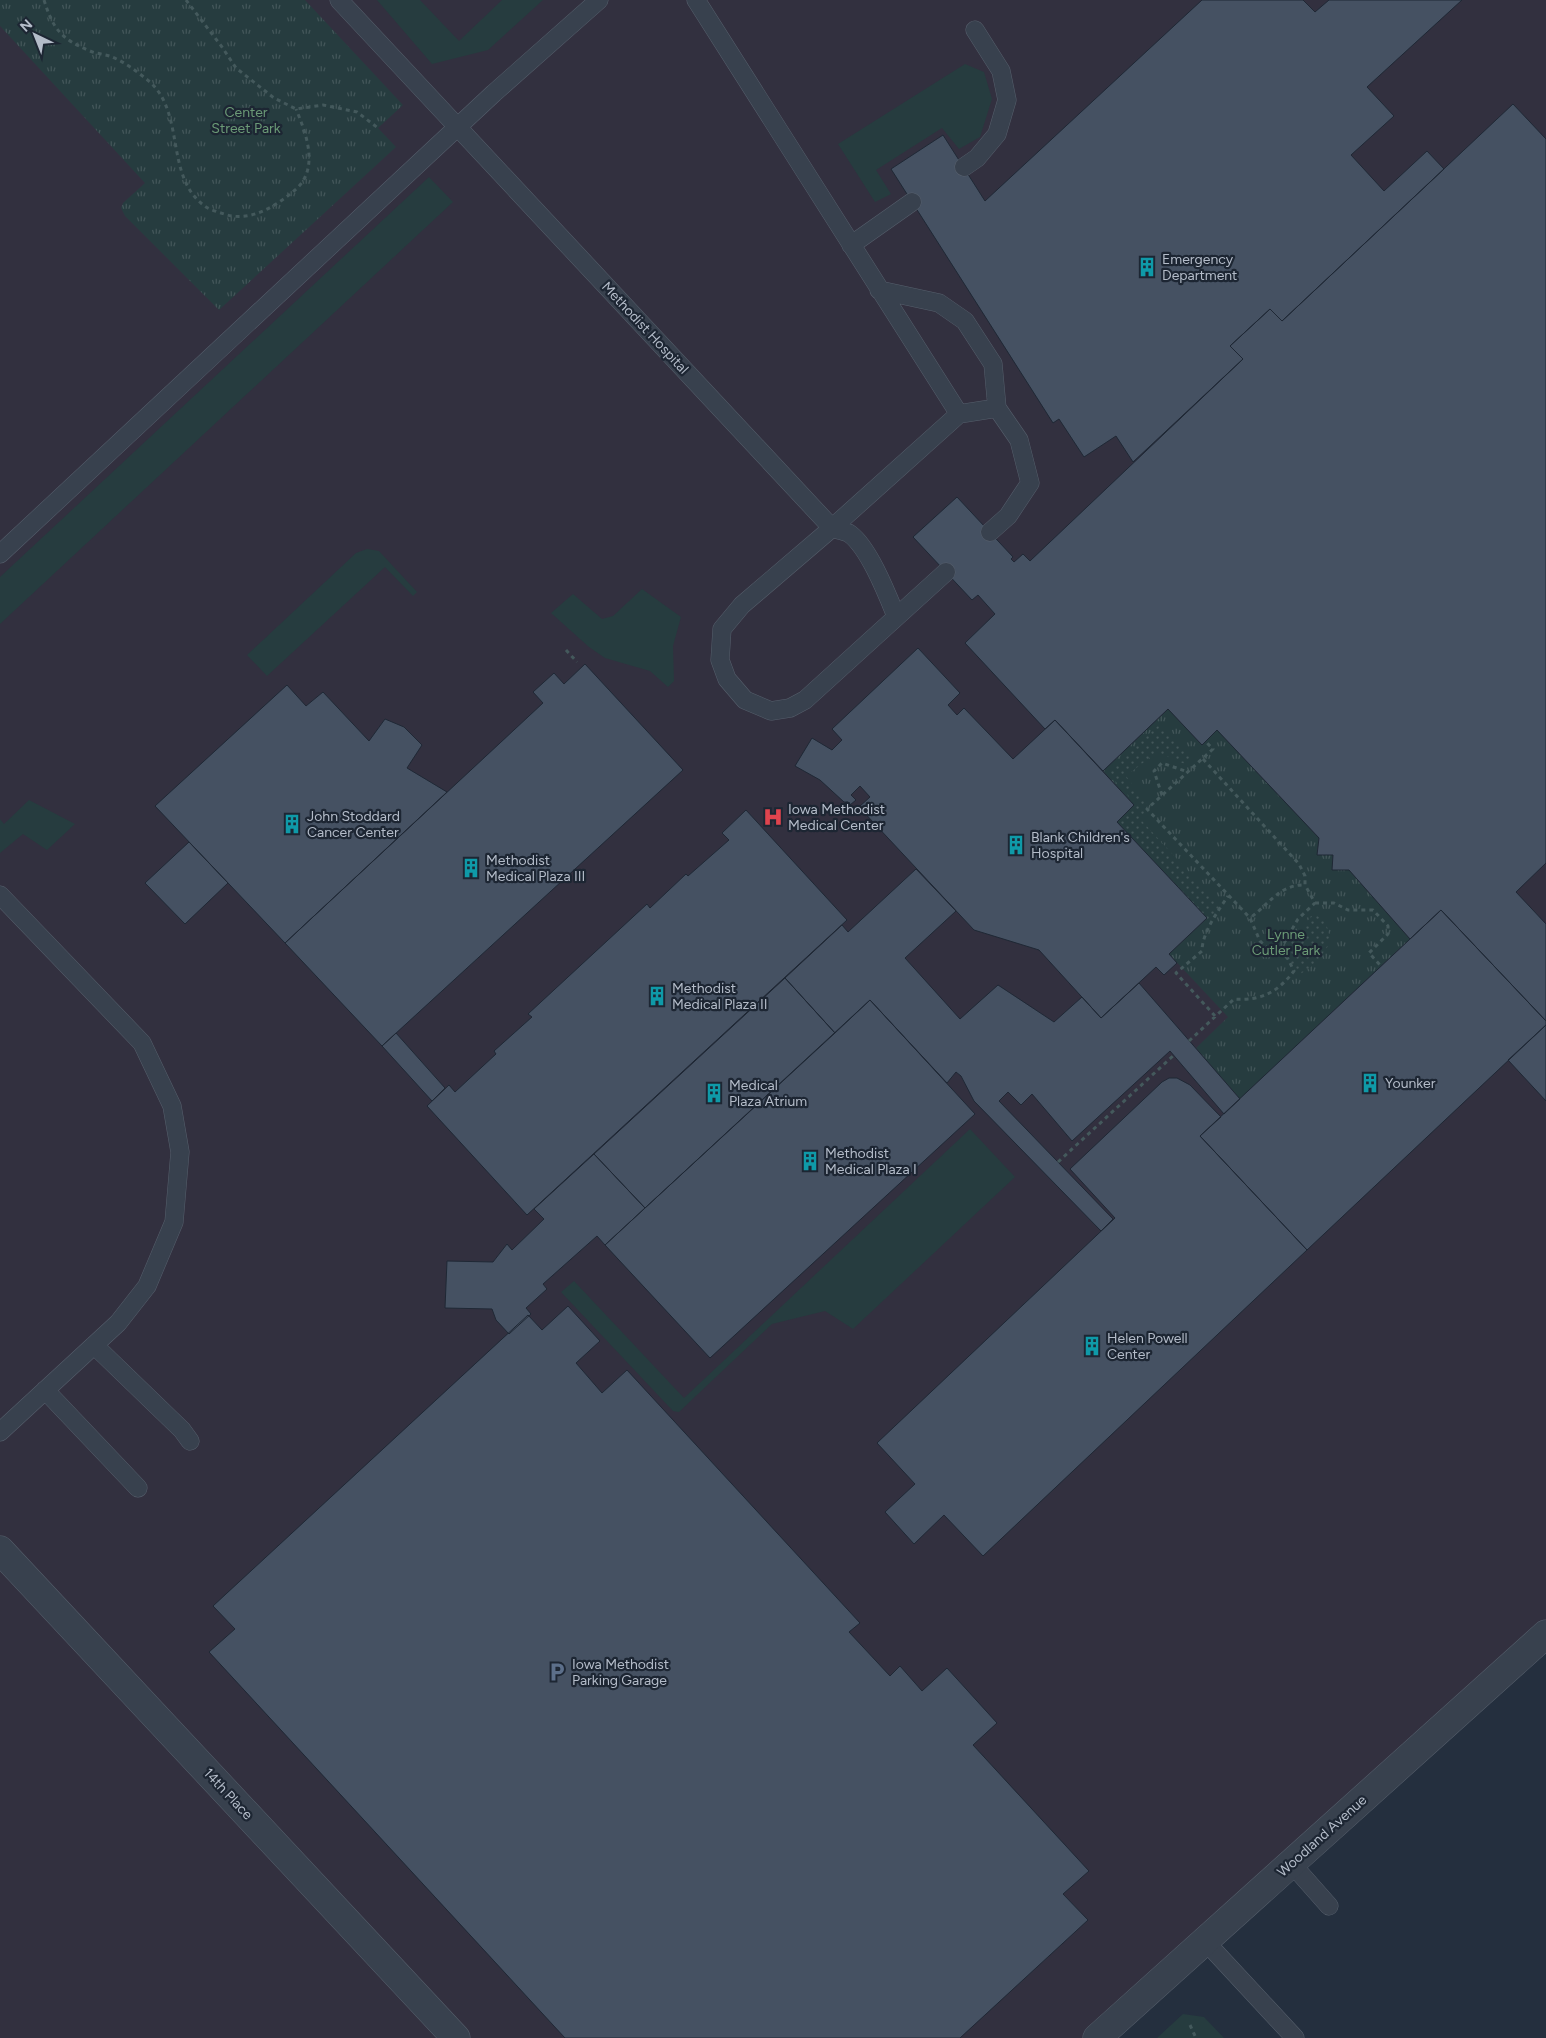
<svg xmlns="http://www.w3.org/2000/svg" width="1546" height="2038" viewBox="0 0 1546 2038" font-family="Figtree,sans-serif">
  <defs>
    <pattern id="park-tufts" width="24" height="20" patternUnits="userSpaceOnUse" patternTransform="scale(1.25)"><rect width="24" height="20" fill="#263c3f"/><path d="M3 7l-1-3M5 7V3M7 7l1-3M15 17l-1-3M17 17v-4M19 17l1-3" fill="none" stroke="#435659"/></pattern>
    <pattern id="garden-dots" width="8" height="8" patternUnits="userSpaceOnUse" patternTransform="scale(1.25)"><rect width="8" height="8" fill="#263c3f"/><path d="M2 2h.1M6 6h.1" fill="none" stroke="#435659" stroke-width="1.8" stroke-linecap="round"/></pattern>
  </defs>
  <rect width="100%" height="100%" fill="#242f3e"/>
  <path fill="#32303f" d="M0,0H1546V1634L1097,2038H0Z"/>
  <path fill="#263c3f" d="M377,0H420L459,41L502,0H543L488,50L432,64Z
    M965,64L984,72L992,99L980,137L959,149L942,128L876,170L891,194L875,202L838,144Z
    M429,177L453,202L0,624V577Z
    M367,549L379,551L417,592L413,596L385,567L267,676L247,655L356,553Z
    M642,589L681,617L673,646L674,681L668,687L650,671L605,658L589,647L551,613L573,594L602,619L613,616Z
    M29,800L75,824L47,850L23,834L0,853V819L4,824Z
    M970,1129L1015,1177L853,1329L825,1311L772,1324L679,1412L673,1411L561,1292L574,1281L684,1398Z
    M1183,2014L1204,2017L1224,2038H1157Z"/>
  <path fill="url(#park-tufts)" d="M0,0H305L403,105L378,128L396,147L219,310L125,216L121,208L123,203L145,183L0,26Z
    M1168,709L1202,745L1217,730L1319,838L1317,855H1333L1332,870H1349L1410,939L1240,1099L1196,1048L1228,1017L1169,954L1207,918L1117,822L1134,805L1103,771Z"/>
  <path fill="url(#garden-dots)" d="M1160,724L1191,757L1187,765L1157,752L1126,776L1148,805L1142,821L1223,909L1208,922L1117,821L1136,804L1107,772Z
    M1315,914L1326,923L1331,942L1315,964L1299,975L1285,960C1288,934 1296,931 1315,914Z"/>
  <path fill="#455162" stroke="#1f2835" d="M1202,0H1303L1315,12L1329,0H1462L1367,87L1394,116L1351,155L1384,191L1427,151L1444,169L1282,321L1270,309L1230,346L1243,359L1133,462L1116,436L1084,457L1059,419L1053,423L891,169L943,135L985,201Z
    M1513,104L1546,139V863L1516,892L1546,924V1021L1441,910L1410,939L1349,870H1332L1333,855H1317L1319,838L1217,730L1202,745L1168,709L1103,771L1055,720L1045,729L965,643L995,614L978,595L972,600L913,537L957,497L1013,557L1011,559L1014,562L1023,554L1030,561L1243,359L1230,346L1270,309L1282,321Z
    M918,648L960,693L948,705L957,715L964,708L1013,759L1055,720L1134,805L1117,822L1207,918L1169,954L1177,963L1164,975L1156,967L1101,1018L1039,950L974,930L859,807L870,797L860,786L851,795L856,800L850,805L848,802H844L820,780L795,766L812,738L832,750L842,740L832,729Z
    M585,664L683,770L382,1046L285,943L543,703L533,692L554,673L564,684Z
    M287,685L306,706L323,692L369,741L385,719L404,727L422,745L407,768L447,792L285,943L155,806Z
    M746,810L847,920L527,1215L427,1106L449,1085L455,1092L496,1054L494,1051L532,1017L528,1014L647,904L650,908L686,874L688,876L729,840L722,833Z
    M189,842L228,883L185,924L145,883Z
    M916,869L956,911L905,958L960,1019L998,985L1054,1022L1082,997L1101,1018L1139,983L1240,1099L1224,1114L1170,1051L1072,1141L1032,1094L1021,1105L1008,1092L999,1101L1113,1219L1101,1231L974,1101L961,1076L956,1072L947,1083L870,1000L835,1033L785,978L842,925L848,932Z
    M1441,910L1546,1021V1025L1307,1250L1200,1136Z
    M785,978L835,1033L645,1208L594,1154Z
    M870,1000L975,1114L710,1358L605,1245Z
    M1546,1025V1101L1508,1060Z
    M396,1033L445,1088L432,1101L382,1046Z
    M1169,1078H1177L1190,1085L1221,1117L1200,1136L1307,1250L983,1556L944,1515L914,1544L885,1512L915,1484L877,1443L1115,1218L1070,1169L1162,1082Z
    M594,1154L645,1208L605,1245L597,1236L543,1284L547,1289L526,1308L531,1314L509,1334L496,1320L492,1309L445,1308L447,1261L493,1262L507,1244L512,1250L544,1219L534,1209Z
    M568,1306L600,1341L576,1363L602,1393L627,1370L860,1623L849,1632L890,1676L900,1666L922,1691L947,1668L997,1723L973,1745L1089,1871L1063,1894L1088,1920L960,2038H565L209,1652L235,1629L213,1606L528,1315L542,1330Z"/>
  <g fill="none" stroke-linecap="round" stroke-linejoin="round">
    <defs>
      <path id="service" d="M339,0L832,528C837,530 846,531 850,534C869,548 887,594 896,616
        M696,0L959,414
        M964,167L977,158L997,134L1007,100L1001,71L975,30
        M851,245L912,202
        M879,290L939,303L965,321L993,364L997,408L1019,440L1030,483L1008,516L990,532
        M0,554L494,93L599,0
        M946,572L805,700L790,708L771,711L745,700L727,679L720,660L722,629L742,605L832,528L959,414L997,408
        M0,895L142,1043L172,1106L180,1152L174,1222L147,1286L118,1323L0,1432
        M94,1345L182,1430L190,1441
        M45,1390L138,1488
        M1291,1863L1329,1906
        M1205,1941L1295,2038"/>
      <path id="minor" d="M0,1550L456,2038"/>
      <path id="tertiary" d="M1097,2038L1546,1634"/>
    </defs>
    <use href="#service" stroke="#565f6c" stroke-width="19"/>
    <use href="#minor" stroke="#565f6c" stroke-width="29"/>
    <use href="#tertiary" stroke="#565f6c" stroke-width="29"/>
    <path stroke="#44595c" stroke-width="3" stroke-dasharray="4 4" stroke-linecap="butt" d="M44,0C53,29 61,39 90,51C97,54 105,54 112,57C125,62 139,73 150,82C186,115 164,178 206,207C211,210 218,212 224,214C250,223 276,206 295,190C320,169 306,133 296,109
      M186,0L222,47L236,68L274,98L296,109L323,105L357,112L378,128
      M566,650L577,662
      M1203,759L1299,864L1305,876V885C1280,884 1268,905 1250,918
      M1162,795L1154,771L1162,763L1188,772
      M1315,903H1334L1348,910H1373L1388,926V934L1369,953L1381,966
      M1280,950L1298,919L1315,903L1305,885
      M1215,1016L1176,973L1202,951C1202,933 1218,911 1228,896
      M1189,1041L1234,999C1261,1001 1278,992 1294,971L1288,959L1280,950L1267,948L1260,941L1250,918L1147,809L1213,749L1205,741
      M1058,1162L1174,1055
      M1190,2025L1196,2038"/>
    <use href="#service" stroke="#38414e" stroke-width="18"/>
    <use href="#minor" stroke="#38414e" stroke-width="28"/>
    <use href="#tertiary" stroke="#38414e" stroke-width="28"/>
  </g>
  <defs>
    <symbol id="building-bare" viewBox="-9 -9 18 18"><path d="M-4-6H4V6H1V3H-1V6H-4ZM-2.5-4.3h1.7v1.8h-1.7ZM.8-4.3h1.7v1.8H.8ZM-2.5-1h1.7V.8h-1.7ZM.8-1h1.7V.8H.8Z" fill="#0f9aa8" stroke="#1d2633" stroke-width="2.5" paint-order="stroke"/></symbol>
    <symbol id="hospital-bare" viewBox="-9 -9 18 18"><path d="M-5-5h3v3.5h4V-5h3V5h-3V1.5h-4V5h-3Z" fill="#e0444e" stroke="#1d2633" stroke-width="2.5" paint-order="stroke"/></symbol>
    <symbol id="parking-bare" viewBox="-9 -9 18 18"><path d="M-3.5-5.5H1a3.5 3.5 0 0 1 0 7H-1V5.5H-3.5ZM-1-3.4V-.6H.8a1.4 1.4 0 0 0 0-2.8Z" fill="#5c6f8a" stroke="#1d2633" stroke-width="2.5" paint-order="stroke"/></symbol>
  </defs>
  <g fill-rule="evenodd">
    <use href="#building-bare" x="1133" y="253" width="28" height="28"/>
    <use href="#hospital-bare" x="759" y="803" width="28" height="28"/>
    <use href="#building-bare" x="278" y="810" width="28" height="28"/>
    <use href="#building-bare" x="1002" y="831" width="28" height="28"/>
    <use href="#building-bare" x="457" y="854" width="28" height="28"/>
    <use href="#building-bare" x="643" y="982" width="28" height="28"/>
    <use href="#building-bare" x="1356" y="1069" width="28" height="28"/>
    <use href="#building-bare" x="700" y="1079" width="28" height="28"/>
    <use href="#building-bare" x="796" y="1147" width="28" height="28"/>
    <use href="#building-bare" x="1078" y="1332" width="28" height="28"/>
    <use href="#parking-bare" x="543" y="1658" width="28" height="28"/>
  </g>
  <g text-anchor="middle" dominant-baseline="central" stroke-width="4.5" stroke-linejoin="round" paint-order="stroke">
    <g font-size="14" fill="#6b9a76" stroke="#1d2633">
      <text x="246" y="112">Center<tspan x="246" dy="16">Street Park</tspan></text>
      <text x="1286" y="934">Lynne<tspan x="1286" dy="16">Cutler Park</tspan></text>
    </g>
    <g font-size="14" fill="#b4bcc9" stroke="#1d2633" text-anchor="start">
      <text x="1162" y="259">Emergency<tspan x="1162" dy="16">Department</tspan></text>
      <text x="788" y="809">Iowa Methodist<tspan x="788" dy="16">Medical Center</tspan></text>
      <text x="307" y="816">John Stoddard<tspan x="307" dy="16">Cancer Center</tspan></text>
      <text x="1031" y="837">Blank Children's<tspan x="1031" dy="16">Hospital</tspan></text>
      <text x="486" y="860">Methodist<tspan x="486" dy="16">Medical Plaza III</tspan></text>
      <text x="672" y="988">Methodist<tspan x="672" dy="16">Medical Plaza II</tspan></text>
      <text x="1385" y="1083">Younker</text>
      <text x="729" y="1085">Medical<tspan x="729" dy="16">Plaza Atrium</tspan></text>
      <text x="825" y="1153">Methodist<tspan x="825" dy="16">Medical Plaza I</tspan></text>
      <text x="1107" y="1338">Helen Powell<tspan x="1107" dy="16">Center</tspan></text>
      <text x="572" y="1664">Iowa Methodist<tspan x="572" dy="16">Parking Garage</tspan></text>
    </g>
    <g font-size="14" fill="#b4bcc9" stroke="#1d2633">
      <text transform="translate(645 328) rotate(47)">Methodist Hospital</text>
      <text transform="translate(228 1794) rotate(47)">14th Place</text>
      <text transform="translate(1322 1836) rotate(-42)">Woodland Avenue</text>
    </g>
  </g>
  <g transform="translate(35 35) rotate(317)" stroke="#1d2633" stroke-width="4" paint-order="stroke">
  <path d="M0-4L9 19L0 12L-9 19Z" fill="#b4bcc9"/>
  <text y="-8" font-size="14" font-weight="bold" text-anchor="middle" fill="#b4bcc9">N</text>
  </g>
</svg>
